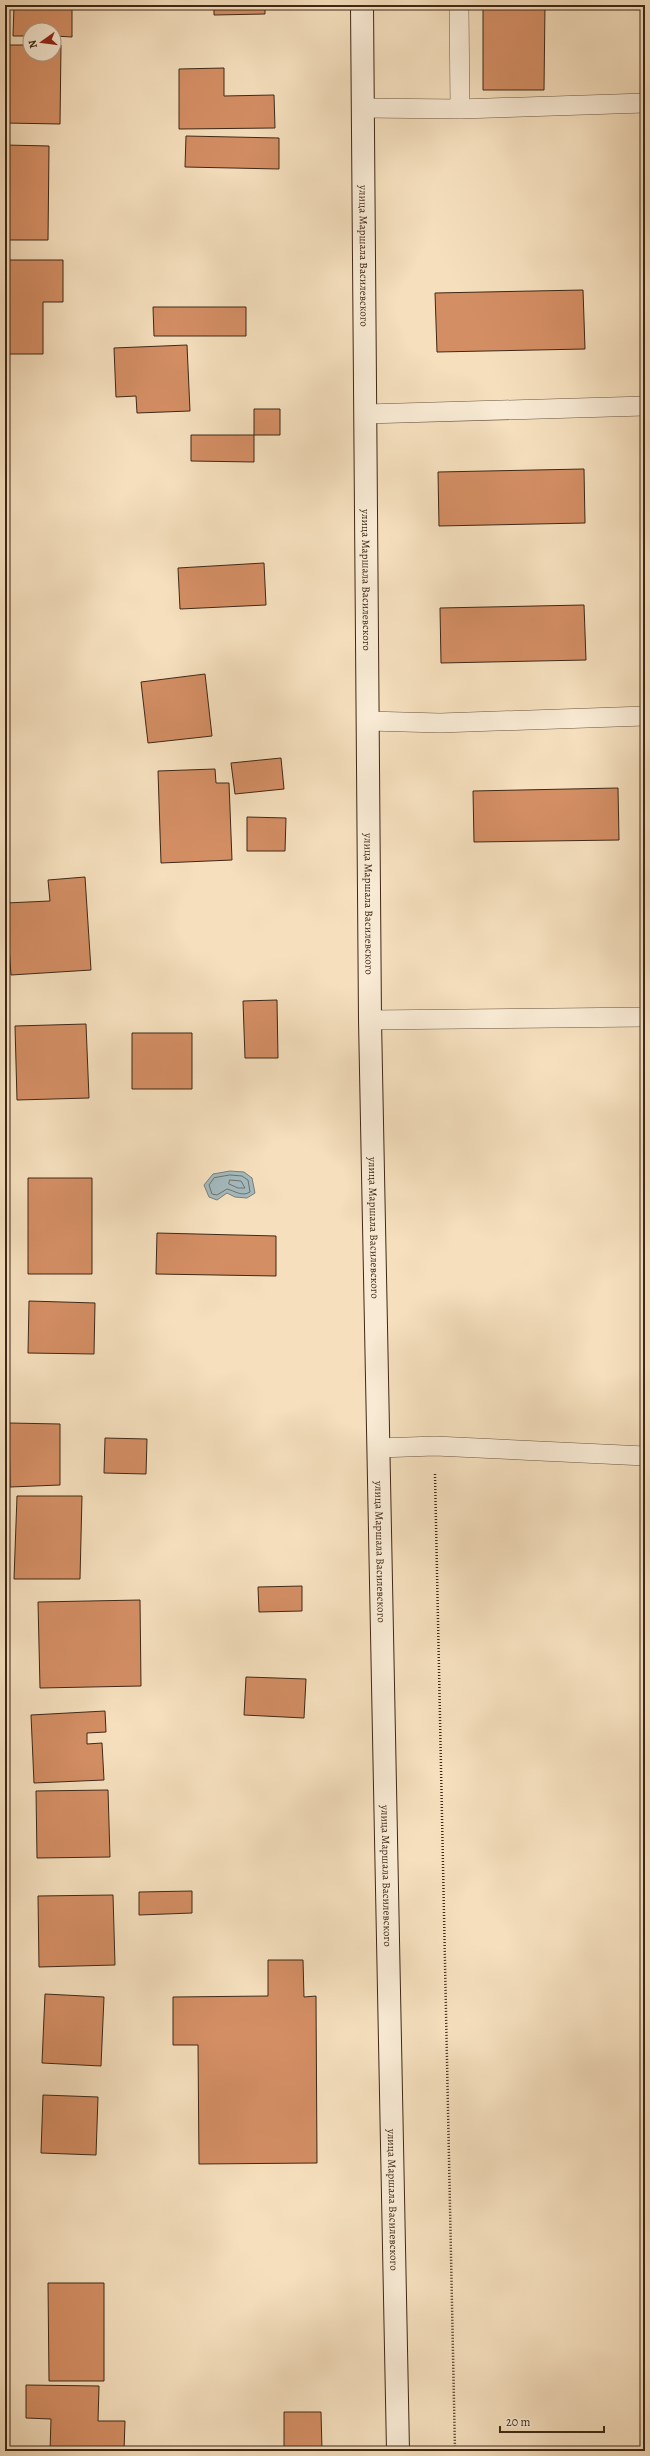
<svg xmlns="http://www.w3.org/2000/svg" width="650" height="2456" viewBox="0 0 650 2456" font-family="Alegreya,serif">
  <rect width="100%" height="100%" fill="#f5dfbd"/>
  <filter id="stains"><feTurbulence type="fractalNoise" baseFrequency=".005" numOctaves="4"/><feColorMatrix values="0 0 0 0 .2 0 0 0 0 .09 0 0 0 0 .02 0 0 0 .5 -.17"/></filter>
  <radialGradient id="worn" r=".72"><stop offset=".6" stop-color="#630" stop-opacity="0"/><stop offset="1" stop-color="#630" stop-opacity=".3"/></radialGradient>
  <path fill="#a3b9bd" stroke="#7b7f7a" d="M230,1171L244,1172L252,1178L255,1193L247,1198L235,1197L227,1193L217,1200L209,1197L204,1185L213,1174Z"/>
  <g fill="none" stroke-linecap="round" stroke-linejoin="round">
    <path stroke="#71706a" stroke-width="1" d="M230,1175L242,1176L248,1180L250,1192C242,1197 235,1191 227,1189L217,1195L212,1194L209,1185L214,1178Z
      M230,1180L241,1181L245,1188H238L229,1184Z"/>
  </g>
  <path fill="#d48e64" stroke="#3f2816" d="M14,5H72V37L54,36V30H30V36H13Z
    M214,5H265V14L214,15Z
    M483,5H545L544,90H483Z
    M5,45H30V54H54V45H61L60,124L5,123Z
    M224,68V96L274,95L275,128L179,129V69Z
    M186,136L279,138V169L185,167Z
    M5,145L49,146L48,240H5Z
    M5,260H63V302H43V354H5Z
    M583,290L585,349L437,352L435,293Z
    M153,307H246V336H154Z
    M187,345L190,411L137,413L136,396L116,397L114,348Z
    M254,409H280V435H254Z
    M191,435H254V462L191,461Z
    M584,469L585,523L439,526L438,472Z
    M264,563L266,605L180,609L178,568Z
    M584,605L586,660L441,663L440,608Z
    M205,674L212,736L148,743L141,682Z
    M281,758L284,789L235,794L231,763Z
    M215,769L216,783H229L232,860L161,863L158,771Z
    M618,788L619,840L474,842L473,791Z
    M247,817L286,818L285,851H247Z
    M85,877L91,970L11,975L6,903L50,901L48,880Z
    M277,1000L278,1058H245L243,1001Z
    M86,1024L89,1098L17,1100L15,1026Z
    M132,1033H192V1089H132Z
    M28,1178H92V1274H28Z
    M157,1233L276,1236V1276L156,1274Z
    M29,1301L95,1303L94,1354L28,1353Z
    M9,1423L60,1424V1485L10,1487Z
    M105,1438L147,1439L146,1474L104,1473Z
    M17,1496H82L80,1579H14Z
    M302,1586V1611L259,1612L258,1587Z
    M140,1600L141,1686L40,1688L38,1602Z
    M246,1677L306,1679L304,1718L244,1715Z
    M105,1711L106,1732L87,1733V1744L102,1743L104,1780L34,1783L31,1715Z
    M108,1790L110,1857L37,1858L36,1791Z
    M192,1891V1913L139,1915V1892Z
    M113,1895L115,1965L39,1967L38,1896Z
    M268,1960H303L304,1997L316,1996L317,2163L199,2164L198,2045H173V1997L268,1996Z
    M45,1994L104,1997L101,2066L42,2063Z
    M43,2095L98,2097L96,2155L41,2153Z
    M48,2283H104V2381H49Z
    M26,2385L99,2386L98,2421H125L124,2451H50L51,2419L26,2418Z
    M284,2412H321L322,2451H284Z"/>
  <g fill="none" stroke-linecap="round" stroke-linejoin="round">
    <defs>
      <path id="service" d="M459,5L460,109L645,103
        M363,108L460,109
        M366,414L645,406
        M368,721L440,723L645,716
        M370,1020L645,1017
        M379,1448L435,1446L645,1456"/>
      <g id="secondary">
        <path id="s1" d="M362,5L370,1020L398,2451"/>
      </g>
    </defs>
    <use href="#service" stroke="#6c5640" stroke-width="20"/>
    <use href="#secondary" stroke="#3f2816" stroke-width="24"/>
    <path stroke="#3f2816" stroke-width="2.5" stroke-dasharray="1 2" stroke-linecap="butt" d="M435,1474L455,2451"/>
    <use href="#service" stroke="#f8ead4" stroke-width="19"/>
    <use href="#secondary" stroke="#f8ead4" stroke-width="22"/>
  </g>
  <g text-anchor="middle" dominant-baseline="central" stroke-width="4" stroke-linejoin="round" paint-order="stroke">
    <g font-size="11" fill="#3f2816" stroke="#f8ead4">
      <text stroke="none"><textPath href="#s1" startOffset="251">улица Маршала Василевского</textPath></text>
      <text stroke="none"><textPath href="#s1" startOffset="575">улица Маршала Василевского</textPath></text>
      <text stroke="none"><textPath href="#s1" startOffset="899">улица Маршала Василевского</textPath></text>
      <text stroke="none"><textPath href="#s1" startOffset="1223">улица Маршала Василевского</textPath></text>
      <text stroke="none"><textPath href="#s1" startOffset="1547">улица Маршала Василевского</textPath></text>
      <text stroke="none"><textPath href="#s1" startOffset="1871">улица Маршала Василевского</textPath></text>
      <text stroke="none"><textPath href="#s1" startOffset="2195">улица Маршала Василевского</textPath></text>
    </g>
  </g>
  <rect width="650" height="2456" fill="none" stroke="#f5dfbd" stroke-width="20"/>
  <rect x="6" y="6" width="638" height="2444" fill="none" stroke="#3f2816" stroke-width="2"/>
  <rect x="10" y="10" width="630" height="2436" fill="none" stroke="#3f2816"/>
  <g transform="translate(42 42) rotate(256)"><circle r="19" fill="#f8ead4" stroke="#ae9c88"/>
  <path d="M0-3L7 15L0 10L-7 15Z" fill="#8f2418"/>
  <text y="-6" font-size="11" font-weight="bold" text-anchor="middle" fill="#3f2816">N</text>
  </g>
  <path d="M500 2426v6h104v-6" fill="none" stroke="#3f2816" stroke-width="2"/>
  <text x="506" y="2426" font-size="12" fill="#3f2816" stroke="#f8ead4" stroke-width="3" paint-order="stroke">20 m</text>
  <rect width="100%" height="100%" filter="url(#stains)"/>
  <rect width="100%" height="100%" fill="url(#worn)"/>
</svg>
